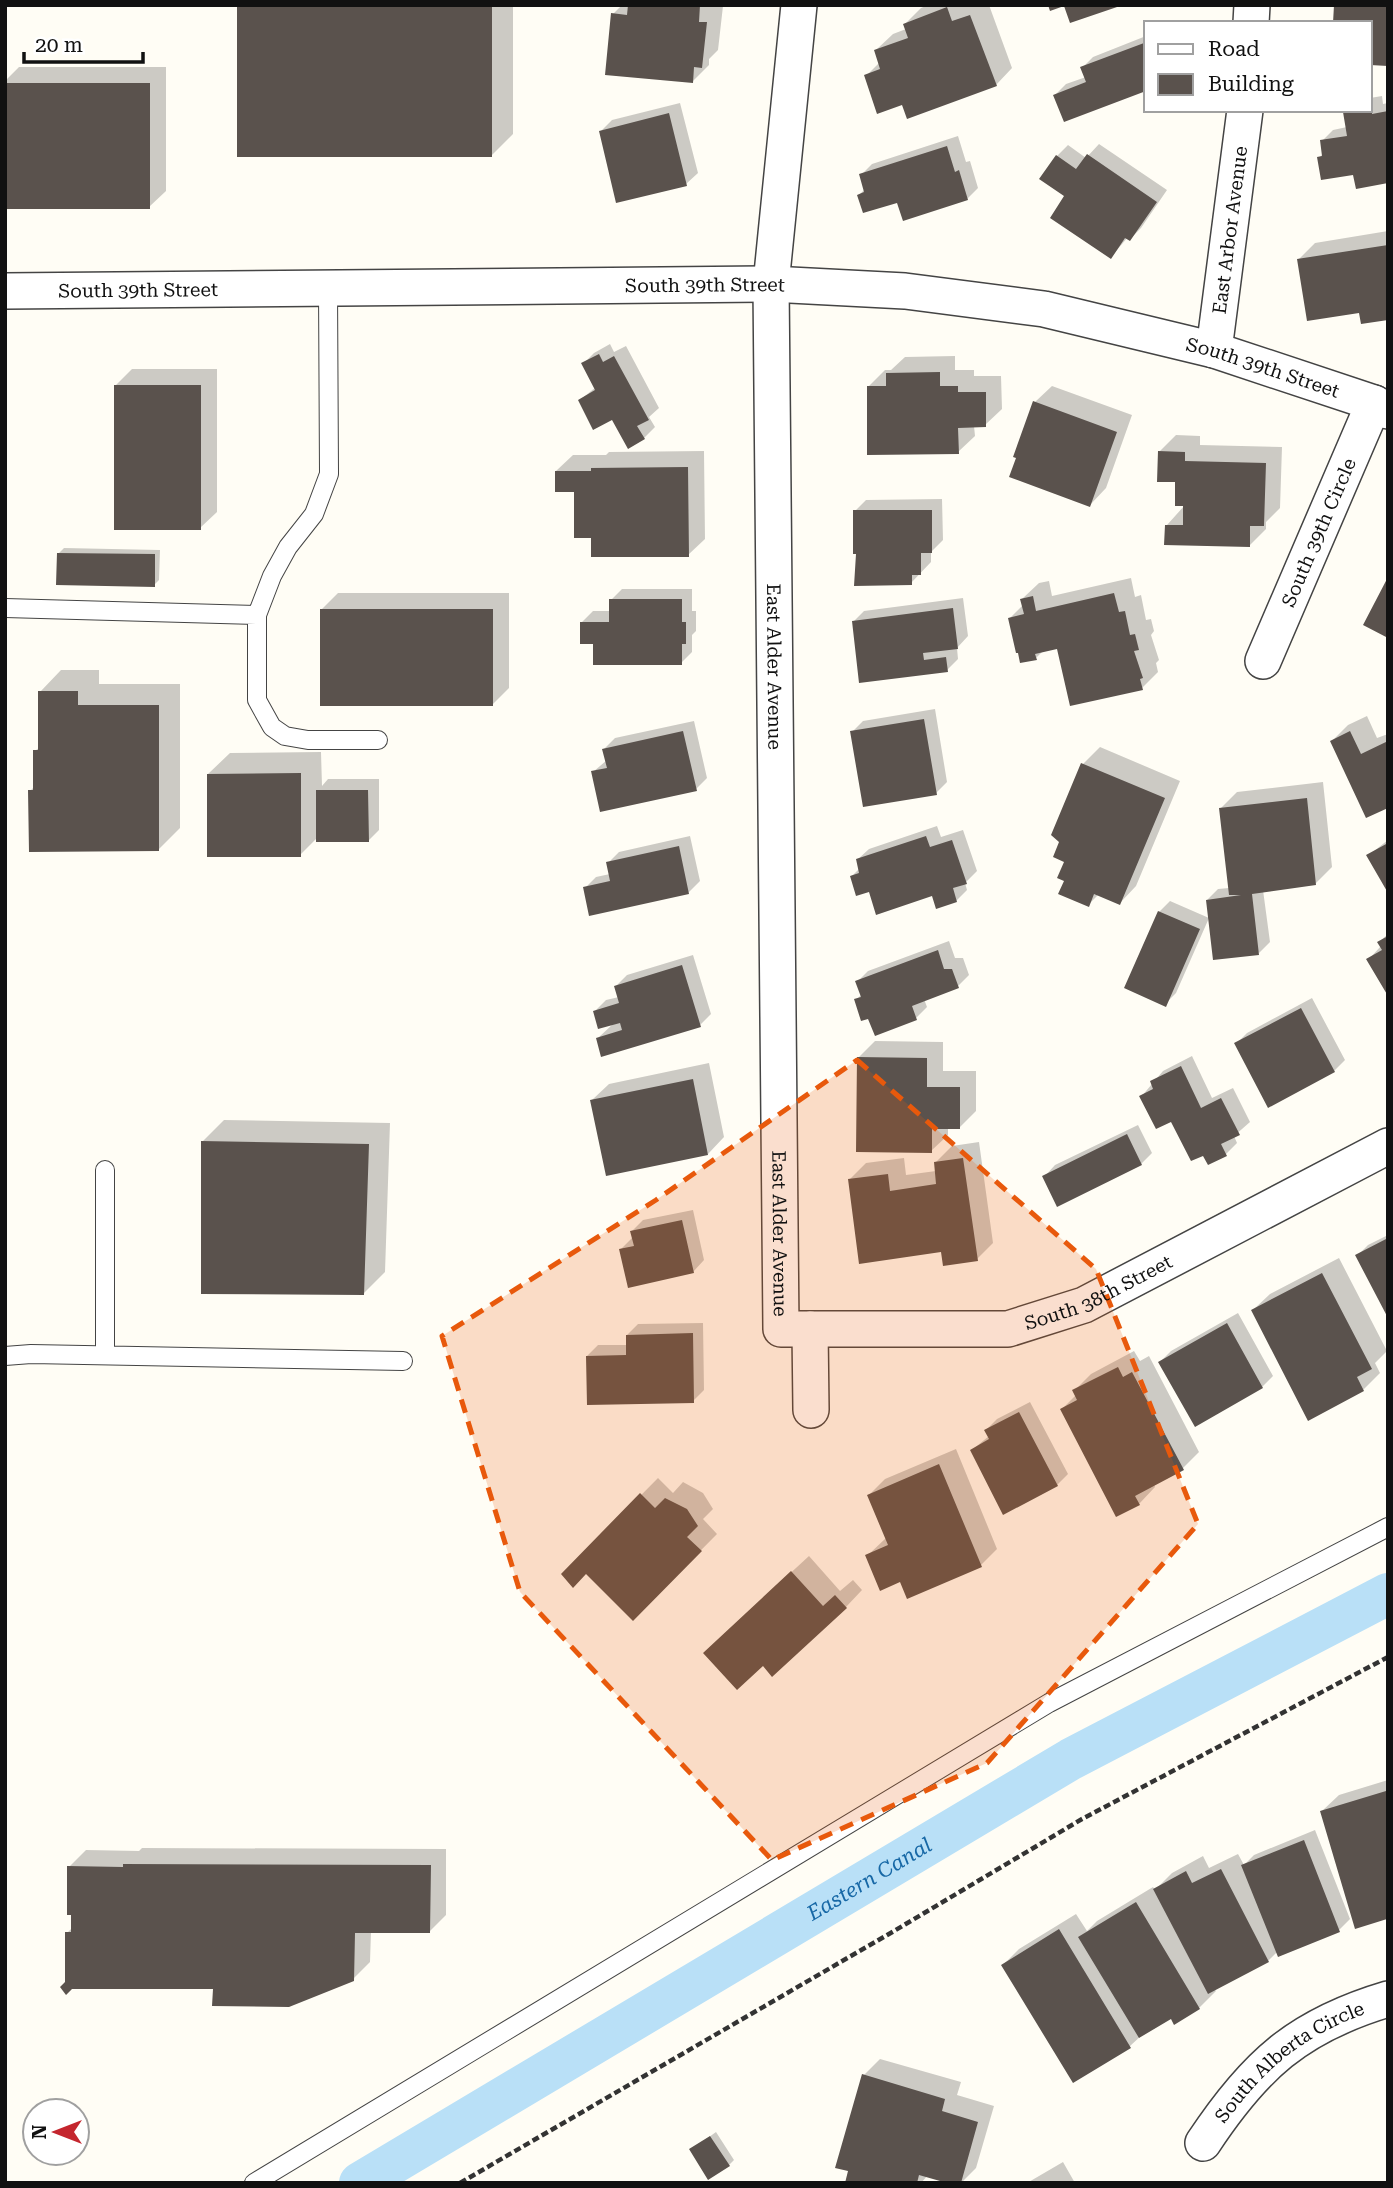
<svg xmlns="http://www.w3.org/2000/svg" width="1393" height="2188" viewBox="0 0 1393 2188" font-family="'Roboto Serif',serif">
  <rect width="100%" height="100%" fill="#fffdf5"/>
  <path fill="#0003" d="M239,5H513V134L492,155Z
    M622,5L723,6L718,50L709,59V65L692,82L613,14Z
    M928,5H989L1012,68L996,85L903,103L866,76L880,62L876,50L893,34L906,29L905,24L921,8Z
    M1146,36V89L1065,120L1055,95L1066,84L1086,77L1082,68L1093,57Z
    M19,67H166V191L149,207H5V81Z
    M1382,96L1383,104L1388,103V181L1355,173L1319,158L1324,153L1322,141L1333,130L1347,127L1345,112L1347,110H1370V98Z
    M680,103L698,173L686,184L601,131L612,120Z
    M958,136L966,162L970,161L978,188L967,199L898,201L859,195L865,189L861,175L872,164Z
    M1099,144L1167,190L1141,228L1130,239L1128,237L1111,257L1067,196L1057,156L1068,145L1086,158Z
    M1388,231V318L1360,311L1299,259L1315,243Z
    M610,344L614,352L626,346L659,408L649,417L655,427L644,438L580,400L596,387L583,364L594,353Z
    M955,356V370H974V376H1001L1002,409L985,425L974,426L975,436L958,452L868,387L885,370H891L905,357Z
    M132,369H217V512L200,528L116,385Z
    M1052,386L1132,415L1106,488L1090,505L1035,402Z
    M1176,435L1200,436V445L1282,447L1280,508L1266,522V529L1250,545L1167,525L1185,505L1177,480L1159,452Z
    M704,451L705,539L688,555L593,537L576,490L556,471L573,455H606L609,452Z
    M942,499L943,540L931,552V562L911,583L857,552L855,511L866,500Z
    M64,548L160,550L159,580L154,585L59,553Z
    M1131,578L1135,597L1141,595L1146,620L1151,619L1154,631L1151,635L1159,660L1156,663L1158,672L1142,688L1058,647L1044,650L1036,658L1010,618L1023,605L1022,599L1039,583L1049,581L1052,596Z
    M622,589H692V611H696V631L692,635V652L681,663L595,642L582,622L593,611H611V600Z
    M338,593H509V688L492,705L321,610Z
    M963,598L968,636L957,648L958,659L947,670L861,681L853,622L864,611Z
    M61,670H99V684H180V828L159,849L30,791L35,786V751L40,747V692Z
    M935,709L947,782L936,793L852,732L863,721Z
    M1367,716L1377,738L1388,734V806L1332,741L1348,725Z
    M694,721L707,778L696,789L593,772L607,760L604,749L615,738Z
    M1100,747L1180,781L1136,886L1120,903L1099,894L1088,905L1067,880L1066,861L1061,842L1053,834L1083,764Z
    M321,752L322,786L328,779H379V830L368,841L317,838L300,855L208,774L230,753Z
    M1323,782L1332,867L1315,884L1263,890L1270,942L1259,953L1207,900L1218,889L1229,888L1221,808L1237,792Z
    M937,826L941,837L963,830L977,871L965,883L967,890L956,901L933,894L870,890L852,876L860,868L857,860L869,849Z
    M690,836L700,881L688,893L585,888L596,877L610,874L608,863L619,852Z
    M1388,840V890L1369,855Z
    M1170,901L1209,918L1176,993L1165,1004L1159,912Z
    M1388,934V992L1369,959L1381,946L1379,942Z
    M949,941L955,958H963L969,975L958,986L924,999L927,1007L916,1018L869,1017L856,1000L862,994L857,982L868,971Z
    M693,955L711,1014L700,1025L598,1038L614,1023L595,1011L606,1000L619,997L616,986L627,975Z
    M1312,998L1345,1060L1334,1071L1236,1044L1247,1033Z
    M875,1041L943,1042V1071H976V1111L959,1128L948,1127V1135L931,1151L859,1057Z
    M1192,1056L1212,1098L1233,1088L1250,1122L1234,1136L1237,1143L1226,1154L1208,1163L1204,1153L1172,1119L1141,1097L1163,1071Z
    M709,1063L724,1137L708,1154L592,1100L609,1084Z
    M224,1120L390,1123L385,1272L364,1293L202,1142Z
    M1138,1125L1152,1153L1141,1164L1044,1177L1055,1165Z
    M979,1142L993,1243L977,1259L849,1180L866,1163L904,1158L906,1175L936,1171L935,1163L952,1146Z
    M693,1210L704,1260L693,1272L621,1249L632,1238V1231L643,1220Z
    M1388,1235V1314L1357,1256L1368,1245Z
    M1339,1258L1387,1351L1375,1363L1380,1373L1363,1390L1309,1418L1253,1310L1270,1294Z
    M1238,1313L1273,1376L1262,1387L1160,1362L1171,1351Z
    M703,1323L704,1390L693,1401L587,1356L598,1345H628L627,1335L638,1324Z
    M1134,1351L1140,1361L1149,1356L1199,1452L1183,1468L1154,1484L1155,1487L1139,1504L1062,1409L1076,1395L1074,1391L1091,1374Z
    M1030,1402L1068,1474L1057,1485L972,1450L989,1436L986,1430L997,1419Z
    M956,1449L997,1549L981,1565L901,1580L867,1556L886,1538L869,1495L885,1479Z
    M658,1478L673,1493L683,1482L703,1493L713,1509L703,1519L717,1534L633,1619L586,1572L563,1574Z
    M809,1556L840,1591L853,1580L862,1590L846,1607L763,1664L722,1636Z
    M1388,1780V1916L1387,1918L1322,1811L1339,1795Z
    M1315,1830L1350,1919L1339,1930L1277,1952L1268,1961L1214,1989L1216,1991L1199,2008L1175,2023L1171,2017L1142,2035L1130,2046L1073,2081L1003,1965L1019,1949L1076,1914L1087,1931L1097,1921L1153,1887L1155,1890L1172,1873L1203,1856L1209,1868L1238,1854L1244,1865L1254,1855Z
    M142,1848L446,1849V1915L429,1932L371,1931L370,1962L353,1979L215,1987L67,1982V1933L73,1927L69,1867L86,1850L139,1851Z
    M880,2059L961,2082L957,2095L994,2106L976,2168L961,2183L928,2175L921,2183H847L864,2075Z
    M716,2132L734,2160L729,2165L691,2150Z
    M1063,2162L1075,2183H1027Z"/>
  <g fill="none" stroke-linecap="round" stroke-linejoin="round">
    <path stroke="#b9e0f7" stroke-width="42" id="s1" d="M360,2183L1071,1759L1388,1594"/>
  </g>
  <path fill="#5a524d" d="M237,5H492V157H237Z
    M628,5H700L699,22H707L702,68L694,67L693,83L605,75L611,13L627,15Z
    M1048,5H1119L1120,6L1070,23L1064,6L1050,11Z
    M1334,5H1388V66L1370,65V23H1333Z
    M947,7L952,21L970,15L997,86L907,119L902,105L877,114L864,75L880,69L874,50L908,38L903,24Z
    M1144,43L1146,91L1064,122L1053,95L1086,82L1080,67Z
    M5,83H150V209H5Z
    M1350,110H1372V114L1388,111V183L1356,189L1353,175L1321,180L1317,157L1322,156L1320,140L1347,136L1343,112Z
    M669,113L687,186L616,203L599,131Z
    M947,146L955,172L959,170L968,200L903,221L897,203L863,213L857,195L864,192L859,174Z
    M1087,154L1157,202L1130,241L1125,238L1111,259L1050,218L1064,196L1039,179L1056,155L1076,169Z
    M1388,245V320L1361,324L1359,313L1307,321L1297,259Z
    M599,354L603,362L614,356L649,420L637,426L645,439L628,449L612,420L593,430L578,400L595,390L581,363Z
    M940,372V386H958V392H986V427L958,428L959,454L867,455V386H886V373Z
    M114,385H201V530H114Z
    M1033,401L1117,432L1090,507L1009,477L1016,458L1013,457Z
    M1158,451L1185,452V461L1266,463L1264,526H1250V547L1164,545L1165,525H1183V506H1175V482H1157Z
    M688,467L689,557H591V538H574V492H555V471H591V468Z
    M853,510H932V553H921V575H912V585L854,586L856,554H853Z
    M57,553L155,554V587L56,585Z
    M1388,577V638L1363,625Z
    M1114,593L1119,612L1125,611L1130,635L1135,634L1139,650L1134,651L1143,678L1140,679L1143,690L1070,706L1057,649L1035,654L1037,660L1020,663L1018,653H1016L1008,618L1024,614L1020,599L1033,596L1036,611Z
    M609,599H682V622H686V644H682V665H593V644H580V622H609Z
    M953,608L958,649L923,653L924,660L946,657L948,672L859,683L852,621Z
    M320,609H493V706H320Z
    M38,691H78V705H159V851L29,852L28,790H33V750H38Z
    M924,719L937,795L863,807L850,731Z
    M683,731L697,791L600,812L591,771L607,768L602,749Z
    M1350,731L1361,754L1388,741V808L1366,818L1330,741Z
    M1081,763L1165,798L1120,905L1094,894L1089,907L1058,894L1064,881L1057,878L1064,862L1053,857L1059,842L1051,835Z
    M301,773V857H207V774Z
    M316,790H368L369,842H316Z
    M1307,798L1316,885L1252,894L1259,955L1213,960L1206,900L1241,895H1229L1219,808Z
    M926,836L930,847L952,840L967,884L953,888L957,902L936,909L932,896L876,915L869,892L856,896L850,876L859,873L856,859Z
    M1388,843V893L1366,855Z
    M679,846L689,894L589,916L583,887L610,881L606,862Z
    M1158,911L1200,929L1166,1007L1124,988Z
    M1388,936V996L1366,959L1382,950L1377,942Z
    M938,950L944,969H952L959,988L912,1006L917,1020L875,1036L868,1019L861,1021L854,999L861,997L855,981Z
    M682,965L701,1027L601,1057L596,1038L622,1030L620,1023L598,1029L593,1011L619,1003L614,986Z
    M1301,1008L1335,1072L1268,1108L1234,1043Z
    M857,1057L927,1058V1087H960V1129H932V1153L856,1152Z
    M1181,1066L1201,1108L1221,1098L1240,1135L1221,1144L1227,1156L1208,1165L1203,1156L1191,1161L1171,1122L1156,1129L1139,1096L1153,1089L1150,1081Z
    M693,1079L708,1155L606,1176L590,1100Z
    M1127,1134L1142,1165L1057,1207L1042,1176Z
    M201,1141L369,1144L364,1295L201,1294Z
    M963,1158L978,1261L943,1266L941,1252L859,1264L848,1179L888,1174L890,1191L936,1184L934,1162Z
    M682,1220L694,1273L628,1288L619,1249L634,1246L630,1231Z
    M1388,1238V1318L1355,1255Z
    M1322,1273L1372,1369L1357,1377L1364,1391L1308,1421L1251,1310Z
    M1227,1323L1263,1388L1195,1427L1158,1362Z
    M693,1333L694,1403L587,1405L586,1356L626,1355V1335Z
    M1118,1367L1123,1377L1132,1372L1184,1470L1135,1496L1140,1505L1116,1517L1060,1409L1077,1400L1072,1390Z
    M1019,1412L1058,1486L1003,1515L970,1450L989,1439L984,1430Z
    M939,1464L982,1567L907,1599L900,1582L880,1591L865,1555L888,1545L867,1495Z
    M640,1493L655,1508L665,1498L687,1509L698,1526L687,1537L702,1551L633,1621L586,1574L573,1588L561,1574Z
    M791,1571L823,1606L835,1595L847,1608L772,1677L763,1666L737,1690L703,1653Z
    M1386,1791L1388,1798V1914H1386L1387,1919L1355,1929L1320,1811Z
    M1304,1840L1340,1932L1278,1957L1241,1865Z
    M123,1864L431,1865L430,1933H355L354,1981L289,2007L212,2006L213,1989H72L66,1995L60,1987L65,1982V1932H71V1915H67V1866L123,1867Z
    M1221,1869L1269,1962L1208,1994L1153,1889L1186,1871L1192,1883Z
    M1136,1902L1200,2009L1174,2025L1171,2019L1139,2038L1078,1937Z
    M1059,1929L1131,2048L1073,2083L1001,1965Z
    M862,2074L945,2099L942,2111L978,2122L961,2183H947L919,2175L917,2183H845L848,2171L835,2168Z
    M710,2136L730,2166L708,2180L689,2149Z"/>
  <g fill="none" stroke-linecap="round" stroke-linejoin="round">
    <defs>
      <path id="lane" d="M328,288L329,474L314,514L288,547L272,576L257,615V700L272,727L285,736L308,740H378
        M5,608L257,615
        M105,1170V1355
        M5,1356L31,1354L403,1361
        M254,2183L1049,1703L1388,1527"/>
      <g id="street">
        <path id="s2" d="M799,5L771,284L781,1329H1008L1084,1305L1388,1146"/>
        <path d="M1251,23L1252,5"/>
        <path id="s3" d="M5,291L771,284L905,291L1044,309L1214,350L1374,403L1388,411"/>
        <path id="s4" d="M1214,350L1245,110"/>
        <path id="s5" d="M1263,661L1374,403"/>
        <path d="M810,1329L811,1410"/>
        <path id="s6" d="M1203,2143C1254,2066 1297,2026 1388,1999"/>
      </g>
    </defs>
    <use href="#lane" stroke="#444" stroke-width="20"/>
    <use href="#street" stroke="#444" stroke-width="38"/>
    <path stroke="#333" stroke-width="4.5" stroke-dasharray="7 3.5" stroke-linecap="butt" d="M460,2183L894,1931L1082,1819L1388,1657"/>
    <use href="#lane" stroke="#fff" stroke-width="18"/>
    <use href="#street" stroke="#fff" stroke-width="35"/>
  </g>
  <path fill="#e8590c" fill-opacity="0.2" stroke="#e8590c" stroke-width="5" stroke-dasharray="14 9" stroke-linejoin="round" d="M857,1060L1096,1269L1198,1524L987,1763L772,1860L520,1592L442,1336L656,1200Z"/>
  <g text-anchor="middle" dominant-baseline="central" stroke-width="7" stroke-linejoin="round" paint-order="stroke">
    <g font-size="19" fill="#111" stroke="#fff">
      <text stroke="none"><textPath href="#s4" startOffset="121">East Arbor Avenue</textPath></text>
      <text stroke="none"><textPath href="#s3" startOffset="700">South 39th Street</textPath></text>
      <text stroke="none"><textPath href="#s3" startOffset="133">South 39th Street</textPath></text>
      <text stroke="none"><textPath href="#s3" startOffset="1267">South 39th Street</textPath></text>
      <text stroke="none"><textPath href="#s5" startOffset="140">South 39th Circle</textPath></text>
      <text stroke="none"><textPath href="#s2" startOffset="663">East Alder Avenue</textPath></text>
      <text stroke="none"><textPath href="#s2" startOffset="1230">East Alder Avenue</textPath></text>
      <text stroke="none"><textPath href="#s2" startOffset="1650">South 38th Street</textPath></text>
      <text stroke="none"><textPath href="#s6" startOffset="121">South Alberta Circle</textPath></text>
    </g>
    <g font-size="21" font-style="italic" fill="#1768a6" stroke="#fff">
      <text stroke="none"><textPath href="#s1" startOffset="593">Eastern Canal</textPath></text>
    </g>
  </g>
  <rect width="1393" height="2188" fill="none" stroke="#111111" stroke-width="14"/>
  <rect x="1144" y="21" width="228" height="91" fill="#ffffff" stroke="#a0a0a0" stroke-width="2"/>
  <rect x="1158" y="44" width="35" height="10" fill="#ffffff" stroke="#a0a0a0" stroke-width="2"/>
  <text x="1208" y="56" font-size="21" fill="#111111">Road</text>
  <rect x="1158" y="74" width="35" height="21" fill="#5a524d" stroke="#a0a0a0" stroke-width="2"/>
  <text x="1208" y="91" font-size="21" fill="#111111">Building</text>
  <g transform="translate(56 2132) rotate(270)"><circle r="33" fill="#ffffff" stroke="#a0a0a0" stroke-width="2"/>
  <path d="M0-5L12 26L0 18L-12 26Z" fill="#c4262e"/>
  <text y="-10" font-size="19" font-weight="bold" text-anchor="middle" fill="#111111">N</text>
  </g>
  <path d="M24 52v10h119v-10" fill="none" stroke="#111111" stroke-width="3.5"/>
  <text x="35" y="52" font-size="21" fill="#111111" stroke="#ffffff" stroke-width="5" paint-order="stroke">20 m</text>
</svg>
